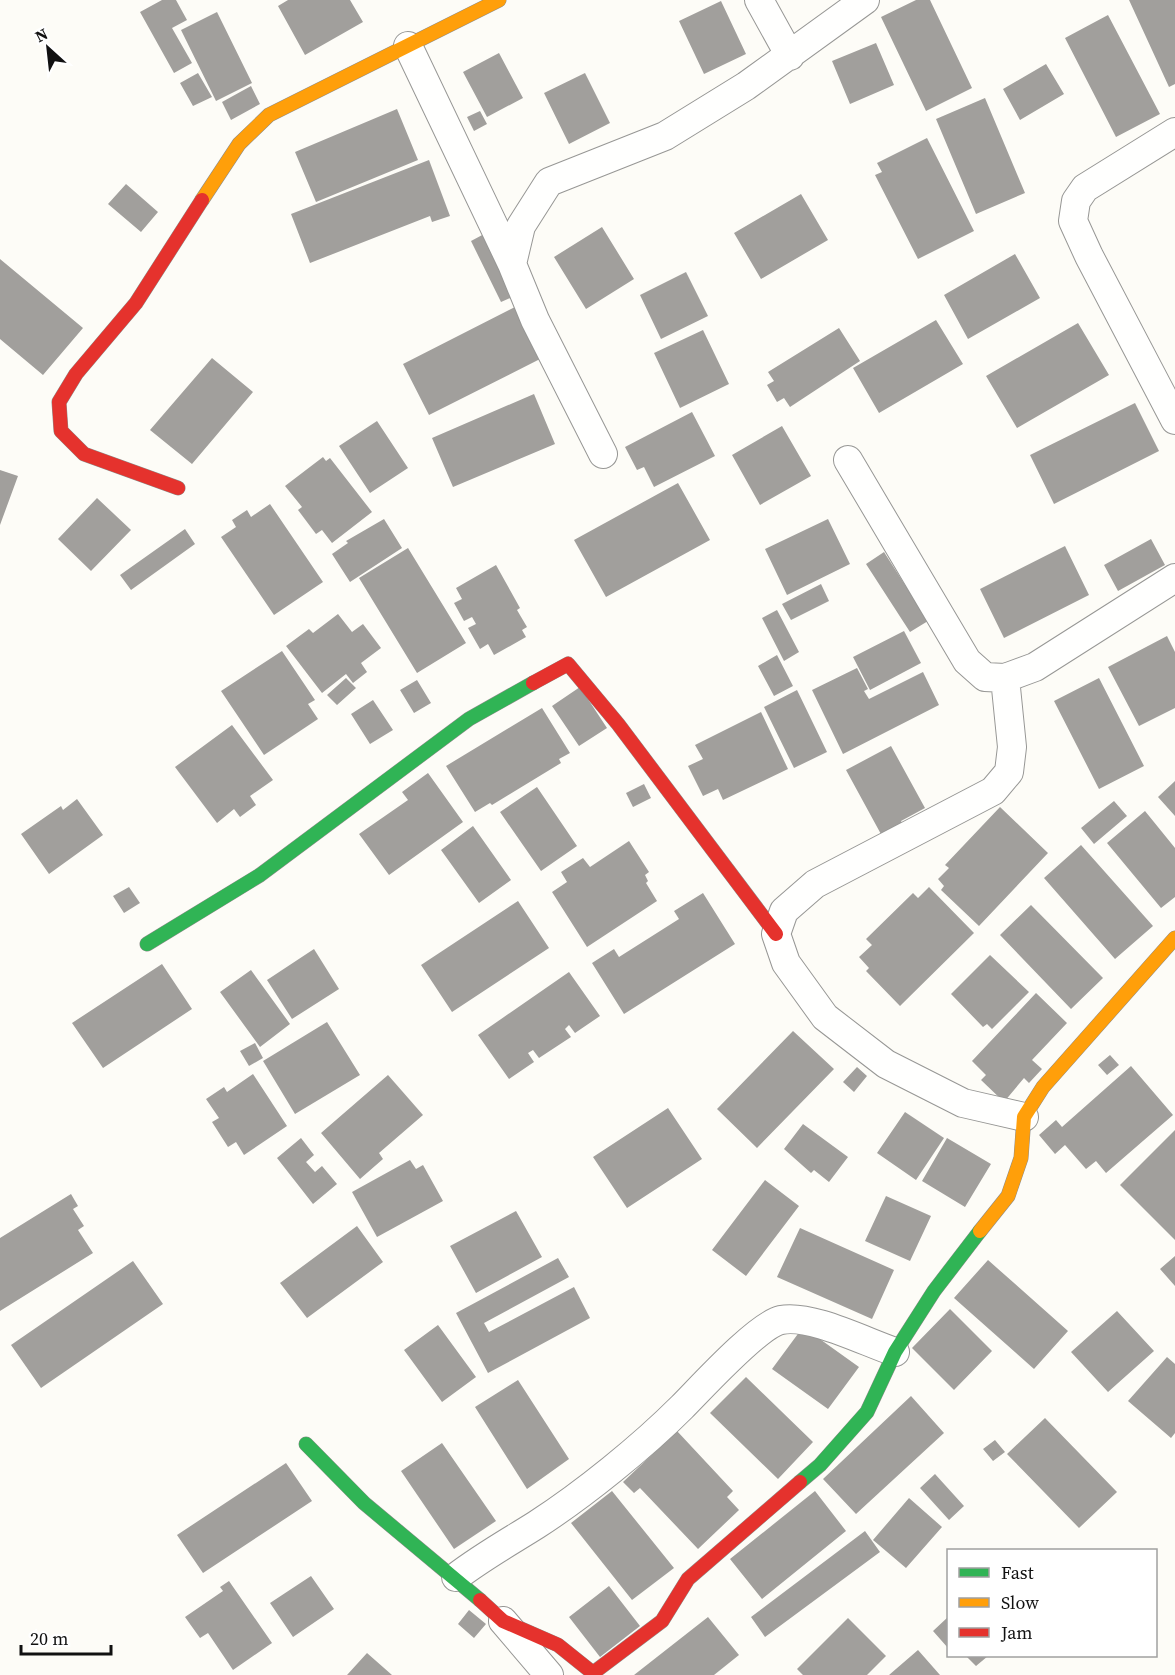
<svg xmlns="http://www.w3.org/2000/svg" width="1175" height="1675" viewBox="0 0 1175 1675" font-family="'Source Serif 4',serif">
  <rect width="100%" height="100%" fill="#fdfcf7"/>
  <path fill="#a19f9c" d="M162,0H176L187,20L172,28L192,63L174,73L140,12Z
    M288,0H350L363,22L305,55L278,6Z
    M916,0H930L972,88L926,111L881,17Z
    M1129,0H1175V84L1169,87Z
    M721,1L746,54L704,74L679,21Z
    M217,12L252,83L216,101L181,30Z
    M1108,15L1160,114L1116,137L1065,38Z
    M876,43L894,85L850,104L832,61Z
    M499,53L523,98L487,117L463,72Z
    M1046,64L1064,94L1020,120L1003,89Z
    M198,73L212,97L193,106L180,83Z
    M585,73L610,123L569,144L544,93Z
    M251,86L260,104L231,120L222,102Z
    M985,98L1025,193L976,214L936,119Z
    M397,109L418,160L316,202L295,152Z
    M480,111L487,124L474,131L467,117Z
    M927,138L974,231L918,259L875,175L882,172L877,163Z
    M429,160L450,216L432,222L430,216L310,263L291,214Z
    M126,184L158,212L141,232L108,204Z
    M801,194L828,240L761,279L734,233Z
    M602,227L634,279L586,309L554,257Z
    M486,233L517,295L501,302L471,241Z
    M1015,254L1040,298L968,339L944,295Z
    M0,259L83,328L43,375L0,339Z
    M686,272L708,316L661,339L640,295Z
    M515,307L542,358L429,415L403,364Z
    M936,320L963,364L879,413L853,368Z
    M1078,323L1109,375L1017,428L986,376Z
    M839,328L860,361L790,407L784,398L777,402L767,385L774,381L768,372Z
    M703,330L729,384L680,408L654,353Z
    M212,358L253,392L192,464L150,430Z
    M534,394L555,444L453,487L432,438Z
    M1135,403L1159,451L1054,504L1030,455Z
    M692,412L715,456L654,487L644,467L637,470L625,447Z
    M377,421L408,468L370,493L339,446Z
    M782,426L811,476L760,505L732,455Z
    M323,457L326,461L330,458L372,512L332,543L322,530L316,534L298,510L302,507L285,486Z
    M0,470L18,476L0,525Z
    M678,483L710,540L606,597L574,540Z
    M97,498L131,530L91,571L58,539Z
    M270,504L323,582L274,615L221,537L236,527L232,520L247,510L251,517Z
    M384,519L402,548L350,582L332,554L348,543L346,541Z
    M828,519L850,564L787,595L765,549Z
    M185,529L195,544L131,590L120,575Z
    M1151,539L1165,565L1118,591L1104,565Z
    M1065,546L1089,595L1004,638L980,589Z
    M408,548L466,643L417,673L359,578Z
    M884,552L928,621L910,632L866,564Z
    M496,565L520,608L517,610L527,627L522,630L526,637L494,655L488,644L480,649L468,628L476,624L472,617L464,621L454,603L462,599L456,588Z
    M821,584L829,601L791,620L782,604Z
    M777,610L799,652L784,661L762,618Z
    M338,614L352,632L363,624L381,648L361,663L367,672L353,683L346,674L322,693L286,646L309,629L313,633Z
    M904,631L921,663L870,690L853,657Z
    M1167,636L1175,652V708L1139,726L1108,667Z
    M282,651L315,700L308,704L318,719L264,755L221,691Z
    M777,655L793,686L774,696L758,666Z
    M857,668L868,689L864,691L869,699L923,672L939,705L843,754L812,690Z
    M346,678L356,688L337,705L327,695Z
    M1099,678L1144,766L1099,789L1054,701Z
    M417,680L431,703L414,713L400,690Z
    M580,687L607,728L579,746L552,706Z
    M797,690L827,752L794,768L764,707Z
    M373,700L393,730L370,744L351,714Z
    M542,708L570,753L559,759L561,763L492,805L490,803L475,812L446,766Z
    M761,712L788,769L723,800L718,789L703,796L688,766L703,759L695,745Z
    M232,725L273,780L250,796L256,805L240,817L234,809L217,823L175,767Z
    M891,746L925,808L901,821L903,825L882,836L846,770Z
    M428,773L463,822L389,875L359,834L408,800L402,792Z
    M1175,781V816L1158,797Z
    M644,784L651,798L633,807L626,793Z
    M537,787L577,846L541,871L500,812Z
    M77,799L103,835L49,874L21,834L61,806L63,810Z
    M1114,801L1127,816L1094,844L1081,828Z
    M1000,807L1048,853L979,926L941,890L944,886L938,879L949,868L945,865Z
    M1145,811L1175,848V897L1161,908L1107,843Z
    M473,826L511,880L479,903L441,850Z
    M629,841L649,872L645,875L648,881L646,883L657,901L587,947L552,892L567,882L561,872L583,858L590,867Z
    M1081,845L1153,926L1115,959L1044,878Z
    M129,887L140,903L124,913L113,896Z
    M929,887L974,933L900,1006L866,971L869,968L859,957L872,945L866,939L913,893L918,898Z
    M703,893L735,944L624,1014L592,963L614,949L619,957L679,919L674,911Z
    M518,901L549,948L452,1012L421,965Z
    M1031,905L1103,978L1071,1009L1000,935Z
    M314,949L339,989L292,1019L267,980Z
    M990,955L1029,992L992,1029L987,1024L983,1027L951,994Z
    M162,964L192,1009L103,1068L72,1023Z
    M251,970L290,1024L260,1047L220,992Z
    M569,972L600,1016L575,1033L569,1025L565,1029L571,1037L539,1058L533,1050L528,1053L534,1062L509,1079L478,1035Z
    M1036,993L1067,1023L1032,1060L1042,1069L1029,1083L1024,1078L1004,1102L981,1080L986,1075L972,1061Z
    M327,1022L360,1075L295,1114L263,1061Z
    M793,1031L834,1069L757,1148L717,1109Z
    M255,1043L263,1058L249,1066L240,1051Z
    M1110,1055L1119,1065L1107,1075L1098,1065Z
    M1131,1066L1173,1115L1106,1173L1096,1161L1086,1169L1065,1145L1055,1154L1039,1135L1056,1120L1062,1127Z
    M857,1067L867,1076L854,1092L843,1082Z
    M253,1074L287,1126L244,1155L236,1142L228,1147L212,1122L219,1118L206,1099L224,1087L227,1092Z
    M388,1075L423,1115L379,1153L383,1159L360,1179L321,1133Z
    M668,1108L702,1159L627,1208L593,1157Z
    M905,1112L944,1138L916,1180L877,1153Z
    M803,1124L848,1157L829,1182L814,1170L811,1173L784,1149Z
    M1175,1130V1240L1120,1185Z
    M301,1138L314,1155L306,1162L315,1172L322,1166L337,1184L313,1204L277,1158Z
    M947,1138L991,1164L965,1207L922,1181Z
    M410,1160L416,1169L423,1165L443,1201L377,1237L352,1192Z
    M765,1180L799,1206L746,1276L712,1250Z
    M71,1194L78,1206L73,1209L84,1226L78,1230L93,1253L0,1311V1238Z
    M886,1196L931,1216L910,1261L865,1241Z
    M516,1211L542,1257L476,1293L450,1246Z
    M357,1226L383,1262L307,1318L280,1283Z
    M800,1228L894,1270L872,1319L777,1277Z
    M1175,1256V1286L1160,1269Z
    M558,1258L569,1277L484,1323L489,1332L574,1287L590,1318L488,1373L456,1313Z
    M988,1260L1068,1331L1034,1369L954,1298Z
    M133,1261L163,1304L41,1388L11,1345Z
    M950,1309L992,1351L954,1390L912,1348Z
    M1117,1311L1154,1351L1108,1392L1071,1352Z
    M438,1325L476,1377L442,1402L404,1350Z
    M803,1327L859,1367L828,1409L772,1369Z
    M1167,1357L1175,1364V1433L1171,1438L1128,1401Z
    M746,1377L813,1442L778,1479L710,1413Z
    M518,1380L569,1459L527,1489L475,1407Z
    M911,1396L944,1433L856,1514L823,1479Z
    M1045,1418L1117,1492L1079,1528L1007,1454Z
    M677,1431L733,1491L727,1497L739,1510L698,1549L640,1488L634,1493L623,1482Z
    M995,1440L1005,1452L993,1461L983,1449Z
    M442,1443L496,1521L454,1549L401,1471Z
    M286,1463L312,1501L203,1573L177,1535Z
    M935,1474L964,1506L949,1520L920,1488Z
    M612,1491L674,1568L632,1600L571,1523Z
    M815,1491L846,1531L762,1599L730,1559Z
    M909,1498L942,1527L906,1568L873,1540Z
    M865,1531L880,1552L765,1637L751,1617Z
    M311,1576L334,1609L293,1637L270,1603Z
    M229,1581L272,1643L233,1670L208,1633L200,1638L185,1617L223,1591L220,1587Z
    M609,1586L640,1626L600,1657L569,1617Z
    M469,1610L486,1624L474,1638L458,1624Z
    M708,1617L739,1655L714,1675H634Z
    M948,1617V1648L933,1631Z
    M848,1618L886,1656L867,1675H803L797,1669Z
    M918,1650L940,1675H889Z
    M367,1653L392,1675H347Z
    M966,1656H988L976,1666Z"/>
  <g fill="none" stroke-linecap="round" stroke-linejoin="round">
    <defs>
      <path id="street" d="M759,0L790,56
        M408,46L512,264
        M1175,132L1085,188L1076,201L1073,221L1089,256L1175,420
        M603,454L535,320L512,264L521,226L549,182L665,136L746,86L865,0
        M848,460L967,661L985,677L1005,678L1035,667L1175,578
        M1005,678L1012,747L1009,772L993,791L815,884L784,911L776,934L786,963L825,1017L886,1064L963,1103L1024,1117
        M456,1577C482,1557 509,1542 536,1525C584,1494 642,1447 682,1407C701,1388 758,1325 781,1320C811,1314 865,1342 895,1352
        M503,1621L549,1675"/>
      <path id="fast" d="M147,944L260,875L469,719L533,683
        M306,1444L364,1503L480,1600
        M800,1482L820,1465L867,1412L895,1352L934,1291L980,1231"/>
      <path id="slow" d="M202,200L239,144L269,115L499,0
        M980,1231L1008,1196L1021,1158L1024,1117L1043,1087L1175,938"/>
      <path id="jam" d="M178,488L84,454L61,431L59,402L76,374L136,303L202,200
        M533,683L568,664L618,724L776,934
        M480,1600L503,1621L558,1645L593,1673L662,1621L688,1579L800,1482"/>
    </defs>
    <use href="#street" stroke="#979795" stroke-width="30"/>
    <use href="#fast" stroke="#8e8d8b" stroke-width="15"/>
    <use href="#slow" stroke="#8e8d8b" stroke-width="15"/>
    <use href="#jam" stroke="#8e8d8b" stroke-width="15"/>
    <use href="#street" stroke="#fffffe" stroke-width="28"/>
    <use href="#fast" stroke="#30b455" stroke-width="14"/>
    <use href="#slow" stroke="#ff9f0a" stroke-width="14"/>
    <use href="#jam" stroke="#e5322d" stroke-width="14"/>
  </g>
  <rect x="947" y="1549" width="210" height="108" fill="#ffffff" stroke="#a0a0a0" stroke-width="1.5"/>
  <rect x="959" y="1568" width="30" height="9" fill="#30b455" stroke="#a0a0a0" stroke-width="1.5"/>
  <text x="1001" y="1579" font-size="18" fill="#111111">Fast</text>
  <rect x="959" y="1598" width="30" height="9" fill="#ff9f0a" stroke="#a0a0a0" stroke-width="1.5"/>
  <text x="1001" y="1609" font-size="18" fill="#111111">Slow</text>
  <rect x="959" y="1628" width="30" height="9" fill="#e5322d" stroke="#a0a0a0" stroke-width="1.5"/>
  <text x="1001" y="1639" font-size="18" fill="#111111">Jam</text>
  <g transform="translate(48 48) rotate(333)" stroke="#ffffff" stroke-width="4.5" paint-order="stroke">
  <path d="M0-4.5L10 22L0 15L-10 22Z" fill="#111111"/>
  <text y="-9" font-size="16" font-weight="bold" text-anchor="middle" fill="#111111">N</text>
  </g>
  <path d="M21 1645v9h90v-9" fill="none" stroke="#111111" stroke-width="3"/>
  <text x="30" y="1645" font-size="18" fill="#111111" stroke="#ffffff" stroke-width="4.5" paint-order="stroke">20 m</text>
</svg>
